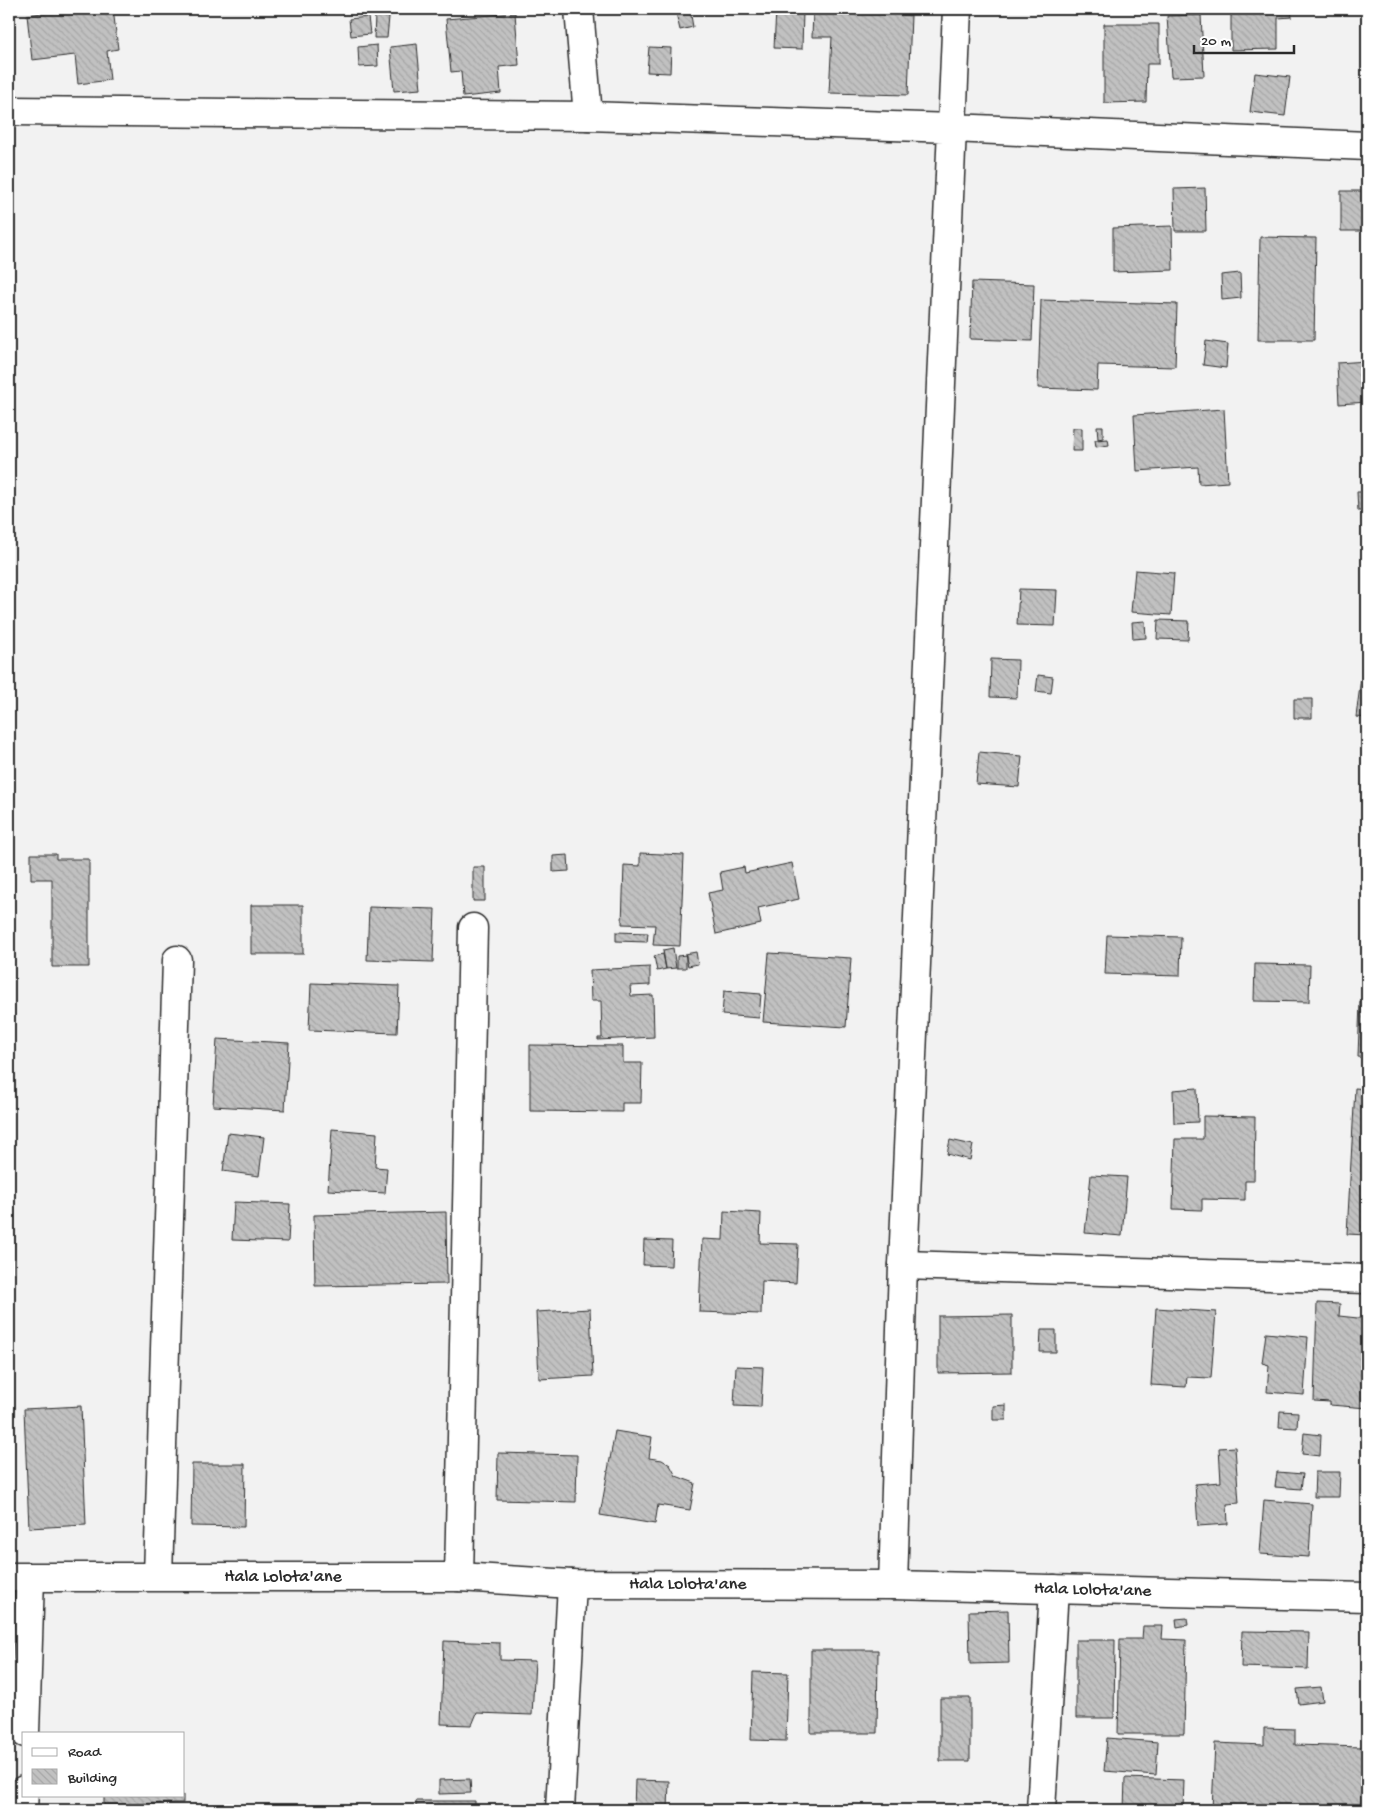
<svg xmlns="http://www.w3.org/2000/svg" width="1376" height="1819" viewBox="0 0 1376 1819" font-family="'Gochi Hand',sans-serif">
  <defs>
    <pattern id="building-back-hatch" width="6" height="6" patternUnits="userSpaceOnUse" patternTransform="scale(1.25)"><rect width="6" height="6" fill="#c1c1c1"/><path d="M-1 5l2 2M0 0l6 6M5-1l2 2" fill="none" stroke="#a6a6a6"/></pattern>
  </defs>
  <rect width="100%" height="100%" fill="#f2f2f2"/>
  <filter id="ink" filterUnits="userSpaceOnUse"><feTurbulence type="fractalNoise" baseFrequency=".02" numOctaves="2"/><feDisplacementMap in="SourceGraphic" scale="10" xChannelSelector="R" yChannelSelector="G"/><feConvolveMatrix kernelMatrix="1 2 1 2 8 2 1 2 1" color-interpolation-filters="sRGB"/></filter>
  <g filter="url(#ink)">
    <path fill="url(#building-back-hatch)" stroke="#2b2b2b" d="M73,9H113L118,49L107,51L110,80L78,84L75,55L32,60L27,15Z
      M1231,9H1291L1292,17L1278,18V49L1231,50Z
      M690,10L693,27L680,30L676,13Z
      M776,10L803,11L802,49L774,48Z
      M813,12L911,15L908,95L829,93L832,37H812Z
      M515,13L519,65L499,67L501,93L463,97L461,71L451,72L446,19Z
      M1201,15L1204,76L1171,77L1167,16Z
      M375,16L389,17L387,38H374Z
      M368,17L370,34L351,36L349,19Z
      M1104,24H1159V64H1147L1146,102L1104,103Z
      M417,44L421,89L394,91L390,47Z
      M377,45L378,66L359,67L358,47Z
      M649,47L671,48L670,73L647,72Z
      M1255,73L1290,77L1285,116L1250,112Z
      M1205,188L1206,231H1175L1174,189Z
      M1341,191H1367V231H1341Z
      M1172,226L1173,270L1113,272V228Z
      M1260,237L1316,238L1314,340H1258Z
      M1240,273L1241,298L1222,300L1221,275Z
      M972,282L1034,284L1032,341L970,339Z
      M1041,300L1177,304L1175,367L1098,365L1097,390L1038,388Z
      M1206,341L1228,344L1226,368L1203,365Z
      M1367,361V402L1339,404L1337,363Z
      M1224,409L1228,482L1199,484L1198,467L1137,471L1134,415Z
      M1097,426H1103V438L1098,439Z
      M1073,428H1082V451H1072Z
      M1108,439L1109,445L1096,447L1095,440Z
      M1357,492H1367V511H1358Z
      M1135,570L1174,573L1171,615L1131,612Z
      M1019,589L1057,590L1055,626L1017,625Z
      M1158,620L1189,621L1188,640L1157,639Z
      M1145,621L1146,638L1133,639L1132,622Z
      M991,659L1018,660L1017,698L990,697Z
      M1038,675L1053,677L1051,693L1036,691Z
      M1361,678L1367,679V718L1356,717Z
      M1294,699H1312V718H1294Z
      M979,752L1022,756L1019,787L976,784Z
      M640,853L684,855L680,946L653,945L655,925L622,924L624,865L640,866Z
      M31,854H56V859H89V967H52V879H31Z
      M568,855L569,871L553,872V856Z
      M792,863L799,899L758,908L761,924L716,934L708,893L723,890L720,872L744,867L745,873Z
      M473,867H485V901H473Z
      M251,905H303V954H251Z
      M369,907L435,909L433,962L367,960Z
      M616,932L648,933L647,942L616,941Z
      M1107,935L1181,937L1180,976L1105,974Z
      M673,948L676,968L666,969L663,950Z
      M696,952L698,964L688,966L685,954Z
      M769,953L851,958L846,1027L763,1022Z
      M663,954L666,969L657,971L654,956Z
      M686,955V968H677V956Z
      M1255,964L1310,965L1309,1002L1254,1001Z
      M650,967V985L630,986L631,996L653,995L654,1037L598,1040V1038H602L601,1001H591L590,970Z
      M311,983L399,986L397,1033L309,1030Z
      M724,991L761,994L759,1018L722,1015Z
      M1360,1002H1367V1058L1358,1057Z
      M217,1039L289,1043L285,1110L213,1106Z
      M530,1045L623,1046V1063H642L641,1103H622V1112L530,1111Z
      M1197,1088L1198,1122L1174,1123L1173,1090Z
      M1355,1088L1367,1089V1235L1347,1234Z
      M1203,1116L1255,1117L1254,1181H1245V1200L1202,1199V1210L1173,1209L1175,1139H1203Z
      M332,1129L377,1133L375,1167L387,1168L385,1193L328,1190Z
      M228,1133L264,1137L259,1176L223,1171Z
      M950,1140L973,1145L970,1160L947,1154Z
      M1091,1175L1127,1177L1122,1236L1085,1233Z
      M234,1202L290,1204L288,1242L232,1240Z
      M724,1211L761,1213L760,1243L798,1244L796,1283L762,1281L761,1314L699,1312L702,1239L723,1240Z
      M446,1212L447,1284L315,1286L314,1215Z
      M9,1222H13V1274H9Z
      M644,1240L672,1241L671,1266L643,1265Z
      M1317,1303L1340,1304L1339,1316L1367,1319V1408L1330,1405V1402L1314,1401Z
      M1156,1308L1216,1312L1211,1378L1187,1377L1186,1387L1151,1385Z
      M590,1309L593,1376L539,1379L536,1312Z
      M1012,1315V1372L938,1373V1316Z
      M1041,1330H1056V1352H1040Z
      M1266,1333L1308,1337L1304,1395L1267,1392L1269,1365L1262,1363Z
      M736,1366L763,1367L761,1407L734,1406Z
      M1006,1405V1420H993V1406Z
      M81,1406L86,1525L29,1528L24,1409Z
      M1280,1411L1298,1412L1297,1428L1279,1427Z
      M615,1431L652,1437L649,1458L662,1460L670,1465L676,1476L695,1483L690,1510L658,1505L655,1524L600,1515Z
      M1304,1433L1321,1435L1320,1456L1302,1454Z
      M1235,1447L1239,1503L1227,1504L1228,1524L1198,1526L1195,1484L1221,1482L1219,1448Z
      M498,1453L577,1455L576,1502L497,1500Z
      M192,1464H245L244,1527L191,1526Z
      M1277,1472L1303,1474L1301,1489L1275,1487Z
      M1315,1472H1340L1339,1497H1314Z
      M9,1478H11L12,1505H9Z
      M1264,1500L1312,1504L1309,1557L1260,1554Z
      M1365,1522H1367V1556H1362Z
      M1008,1610L1009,1663L970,1664L969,1611Z
      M1187,1618L1188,1625L1177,1627L1176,1619Z
      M1143,1626H1163L1162,1639L1186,1640L1184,1734H1118L1120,1639H1142Z
      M1242,1631L1309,1632L1308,1669L1241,1667Z
      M1076,1640H1115L1114,1718H1076Z
      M444,1641L500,1643V1660L535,1661L532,1715L477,1713L472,1725L441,1724Z
      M811,1650H878L877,1733H811Z
      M753,1672L788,1673L786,1741L751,1740Z
      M1321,1687L1323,1701L1299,1704L1297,1689Z
      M940,1698H970V1761H940Z
      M1264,1728L1295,1729V1745L1363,1747L1361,1810H1212L1215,1743L1264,1745Z
      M1107,1738L1158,1742L1156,1775L1104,1771Z
      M1125,1778L1184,1780L1183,1810H1124Z
      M470,1779L471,1793L439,1794V1780Z
      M635,1780L669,1781L668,1810H634Z
      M104,1795H183V1803L104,1805Z
      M416,1801H475V1810H416Z
      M788,1804V1810H709V1806Z"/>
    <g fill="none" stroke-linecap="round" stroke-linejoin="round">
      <defs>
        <g id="minor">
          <path d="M579,9L588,116"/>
          <path d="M957,9L952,128L1367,146"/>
          <path d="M9,111L588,116L952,128L903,1265L893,1585"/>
          <path d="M903,1265L1367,1279"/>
          <path d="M158,1576L177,960"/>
          <path id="s1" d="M9,1577H459L572,1584L893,1585L1367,1597"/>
          <path d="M459,1577L473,928"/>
          <path d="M25,1733L30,1578"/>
          <path d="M23,1810L24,1790"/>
          <path d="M560,1810L572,1584"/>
          <path d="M1041,1810L1054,1589"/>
        </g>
      </defs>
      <use href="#minor" stroke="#2b2b2b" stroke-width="31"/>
      <use href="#minor" stroke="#fff" stroke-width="28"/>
    </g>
  </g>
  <g text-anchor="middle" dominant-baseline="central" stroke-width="4" stroke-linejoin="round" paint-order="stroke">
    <g font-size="18" fill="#2b2b2b" stroke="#fff">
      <text stroke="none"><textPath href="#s1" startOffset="274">Hala Lolota'ane</textPath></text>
      <text stroke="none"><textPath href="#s1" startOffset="679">Hala Lolota'ane</textPath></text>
      <text stroke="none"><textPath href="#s1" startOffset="1084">Hala Lolota'ane</textPath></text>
    </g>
  </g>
  <rect width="1376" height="1819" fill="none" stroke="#fff" stroke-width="30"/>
  <rect x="15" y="15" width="1346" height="1789" fill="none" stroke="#2b2b2b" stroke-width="2" filter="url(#ink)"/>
  <rect x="22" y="1732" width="162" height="65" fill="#ffffff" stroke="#aaaaaa"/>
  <rect x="32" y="1748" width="25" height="8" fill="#ffffff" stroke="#aaaaaa"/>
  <text x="68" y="1756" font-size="15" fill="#2b2b2b">Road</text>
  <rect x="32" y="1769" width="25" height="15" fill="url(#building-back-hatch)" stroke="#aaaaaa"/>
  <text x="68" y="1782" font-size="15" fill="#2b2b2b">Building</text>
  <path d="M1194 45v8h100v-8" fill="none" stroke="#2b2b2b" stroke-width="2.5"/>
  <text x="1201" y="45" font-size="15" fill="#2b2b2b" stroke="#ffffff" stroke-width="4" paint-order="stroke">20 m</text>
</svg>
